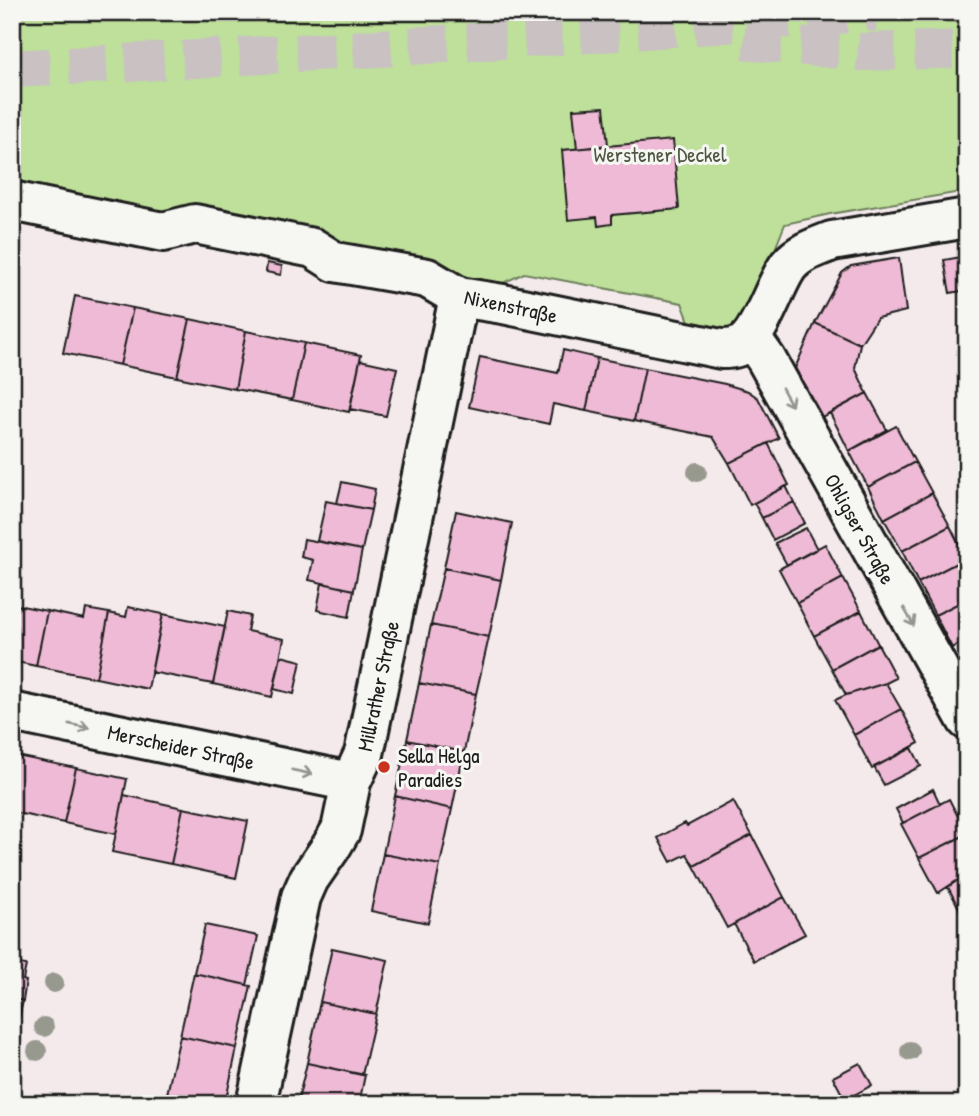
<svg xmlns="http://www.w3.org/2000/svg" width="979" height="1116" viewBox="0 0 979 1116" font-family="'Patrick Hand',sans-serif">
  <rect width="100%" height="100%" fill="#f4eaec"/>
  <filter id="ink" filterUnits="userSpaceOnUse"><feTurbulence type="fractalNoise" baseFrequency=".0143" numOctaves="2"/><feDisplacementMap in="SourceGraphic" scale="14" xChannelSelector="R" yChannelSelector="G"/><feConvolveMatrix kernelMatrix="1 2 1 2 8 2 1 2 1" color-interpolation-filters="sRGB"/></filter>
  <g filter="url(#ink)">
    <path fill="#bee09a" stroke="#6d7e5b" stroke-width="2" d="M12,12H967V191L830,214L785,224L771,259L737,328L718,336L692,329L682,303L524,273L495,287L166,216L12,185Z"/>
    <path fill="#eebad5" stroke="#1c1c1c" stroke-width="2" d="M604,107L608,145L577,149L573,109Z
      M673,140L679,209L612,215V224L598,226L597,217L568,220L562,150Z
      M967,256V290L950,293L944,260Z
      M899,258L906,311L877,318L860,344L815,323L842,273L851,266Z
      M267,263L282,266L281,275L266,272Z
      M75,296L133,308L120,365L63,353Z
      M133,308L190,319L177,377L120,365Z
      M190,319L246,331L235,389L177,377Z
      M815,323L860,344L855,368L867,393L820,418L795,368Z
      M246,331L304,343L292,400L235,389Z
      M304,343L361,355L349,412L292,400Z
      M563,350L597,358L586,411L553,404L549,424L469,407L480,357L558,373Z
      M597,358L645,368L634,421L586,411Z
      M360,360L397,368L386,416L350,409Z
      M645,368L725,384L748,391L758,398L779,438L729,463L713,437L634,421Z
      M867,393L887,430L849,451L830,413Z
      M896,426L915,462L868,487L849,451Z
      M768,443L789,485L750,505L729,463Z
      M915,462L932,493L884,519L868,487Z
      M342,482L375,489L371,510L337,503Z
      M786,486L794,502L762,518L754,503Z
      M932,493L950,526L902,551L884,519Z
      M326,501L371,510L362,550L317,541Z
      M794,502L805,523L773,540L762,518Z
      M456,511L512,523L501,580L444,568Z
      M950,526L966,558L918,583L902,551Z
      M806,528L817,549L787,565L775,543Z
      M304,539L362,550L354,590L309,580L313,560L301,557Z
      M825,544L843,578L797,603L779,569Z
      M966,558L967,599L935,615L918,583Z
      M444,568L501,580L489,637L431,625Z
      M843,578L861,611L814,636L797,603Z
      M322,583L354,590L349,617L317,610Z
      M967,599V640L952,648L935,615Z
      M12,604L47,611L36,666L12,661Z
      M128,607L163,614L148,689L96,678L109,613L126,617Z
      M86,609L109,613L96,678L36,666L47,611L84,619Z
      M228,611L250,616L247,631L284,639L272,697L213,684Z
      M861,611L878,644L832,669L814,636Z
      M163,614L225,627L213,684L151,672Z
      M431,625L489,637L476,694L419,683Z
      M878,644L896,678L886,683L846,695L832,669Z
      M281,656L301,661L294,694L274,689Z
      M419,683L476,694L464,752L407,740Z
      M886,683L901,709L854,735L835,700L846,695Z
      M901,709L919,743L872,769L854,735Z
      M407,740L464,752L452,809L395,796Z
      M912,748L921,766L884,785L874,767Z
      M17,756L76,768L64,823L12,812V781Z
      M76,768L127,779L116,834L64,823Z
      M933,789L940,804L903,823L896,809Z
      M124,795L183,808L171,864L112,852Z
      M395,796L452,809L440,865L383,854Z
      M949,799L967,834L919,858L901,824Z
      M733,801L752,835L694,866L687,854L671,862L658,838L685,823L687,826Z
      M183,808L248,821L236,878L171,864Z
      M967,834V874L938,893L919,858Z
      M752,835L784,897L727,928L694,866Z
      M383,854L440,865L428,923L371,911Z
      M967,874V914L963,916L948,887Z
      M784,897L805,934L754,961L734,924Z
      M205,925L258,936L247,985L194,973Z
      M332,948L388,960L376,1014L320,1002Z
      M12,963L26,965L23,980L26,981L23,1001L12,998Z
      M194,973L251,986L237,1048L180,1036Z
      M12,998L23,1001L19,1018H15L12,1033Z
      M320,1002L376,1014L362,1075L307,1063Z
      M180,1036L237,1048L225,1104H210L167,1094Z
      M307,1063L365,1075L359,1104H297Z
      M860,1063L872,1085L845,1100L833,1077Z
      M167,1094L210,1104H165Z"/>
    <g fill="none" stroke-linecap="round" stroke-linejoin="round">
      <path stroke="#c9c1c2" stroke-width="38" stroke-dasharray="38 19" stroke-linecap="butt" d="M744,41L862,52L967,49
        M12,69C300,54 588,36 875,12"/>
      <defs>
        <path id="minor" d="M12,201L163,232L195,224L313,248L335,262L427,278L459,297L503,304L721,349C726,349 732,349 737,347C760,340 774,284 789,265C800,252 817,247 832,241L967,218
          M750,340L759,349L766,359L967,720
          M12,712L351,782
          M256,1104L301,897L309,879L331,847L341,830L351,782L364,754L459,297"/>
      </defs>
      <use href="#minor" stroke="#1c1c1c" stroke-width="44"/>
      <use href="#minor" stroke="#f6f6f2" stroke-width="38"/>
    </g>
    <g fill="#98998e">
      <circle cx="697" cy="472" r="10"/>
      <circle cx="54" cy="983" r="10"/>
      <circle cx="44" cy="1027" r="10"/>
      <circle cx="37" cy="1051" r="10"/>
      <circle cx="910" cy="1051" r="10"/>
    </g>
    <defs><path id="oneway-shaft" d="M-6 0H5M1.5-3L5.5 0L1.5 3" fill="none" stroke-width="1.6" stroke-linecap="round" stroke-linejoin="round" transform="scale(1.75)"/></defs>
    <g stroke="#949492">
      <use href="#oneway-shaft" transform="translate(787 397) rotate(61)"/>
      <use href="#oneway-shaft" transform="translate(909 617) rotate(61)"/>
      <use href="#oneway-shaft" transform="translate(79 726) rotate(12)"/>
      <use href="#oneway-shaft" transform="translate(302 772) rotate(12)"/>
    </g>
  </g>
  <circle fill="#c8321e" stroke="#f6f6f2" stroke-width="2.5" cx="384" cy="767" r="7"/>
  <g text-anchor="middle" dominant-baseline="central" stroke-width="6" stroke-linejoin="round" paint-order="stroke">
    <g font-size="21" fill="#4d5742" stroke="#f6f6f2">
      <text x="660" y="154">Werstener Deckel</text>
    </g>
    <g font-size="21" fill="#1c1c1c" stroke="#f6f6f2">
      <text transform="translate(511 306) rotate(12)">Nixenstraße</text>
      <text transform="translate(860 529) rotate(61)">Ohligser Straße</text>
      <text transform="translate(378 686) rotate(-78)">Millrather Straße</text>
      <text transform="translate(181 747) rotate(12)">Merscheider Straße</text>
    </g>
    <g font-size="21" fill="#1c1c1c" stroke="#f6f6f2" text-anchor="start">
      <text x="398" y="755">Sella Helga<tspan x="398" dy="24">Paradies</tspan></text>
    </g>
  </g>
  <rect width="979" height="1116" fill="none" stroke="#f6f6f2" stroke-width="42"/>
  <rect x="21" y="21" width="937" height="1074" fill="none" stroke="#1c1c1c" stroke-width="2.5" filter="url(#ink)"/>
</svg>
